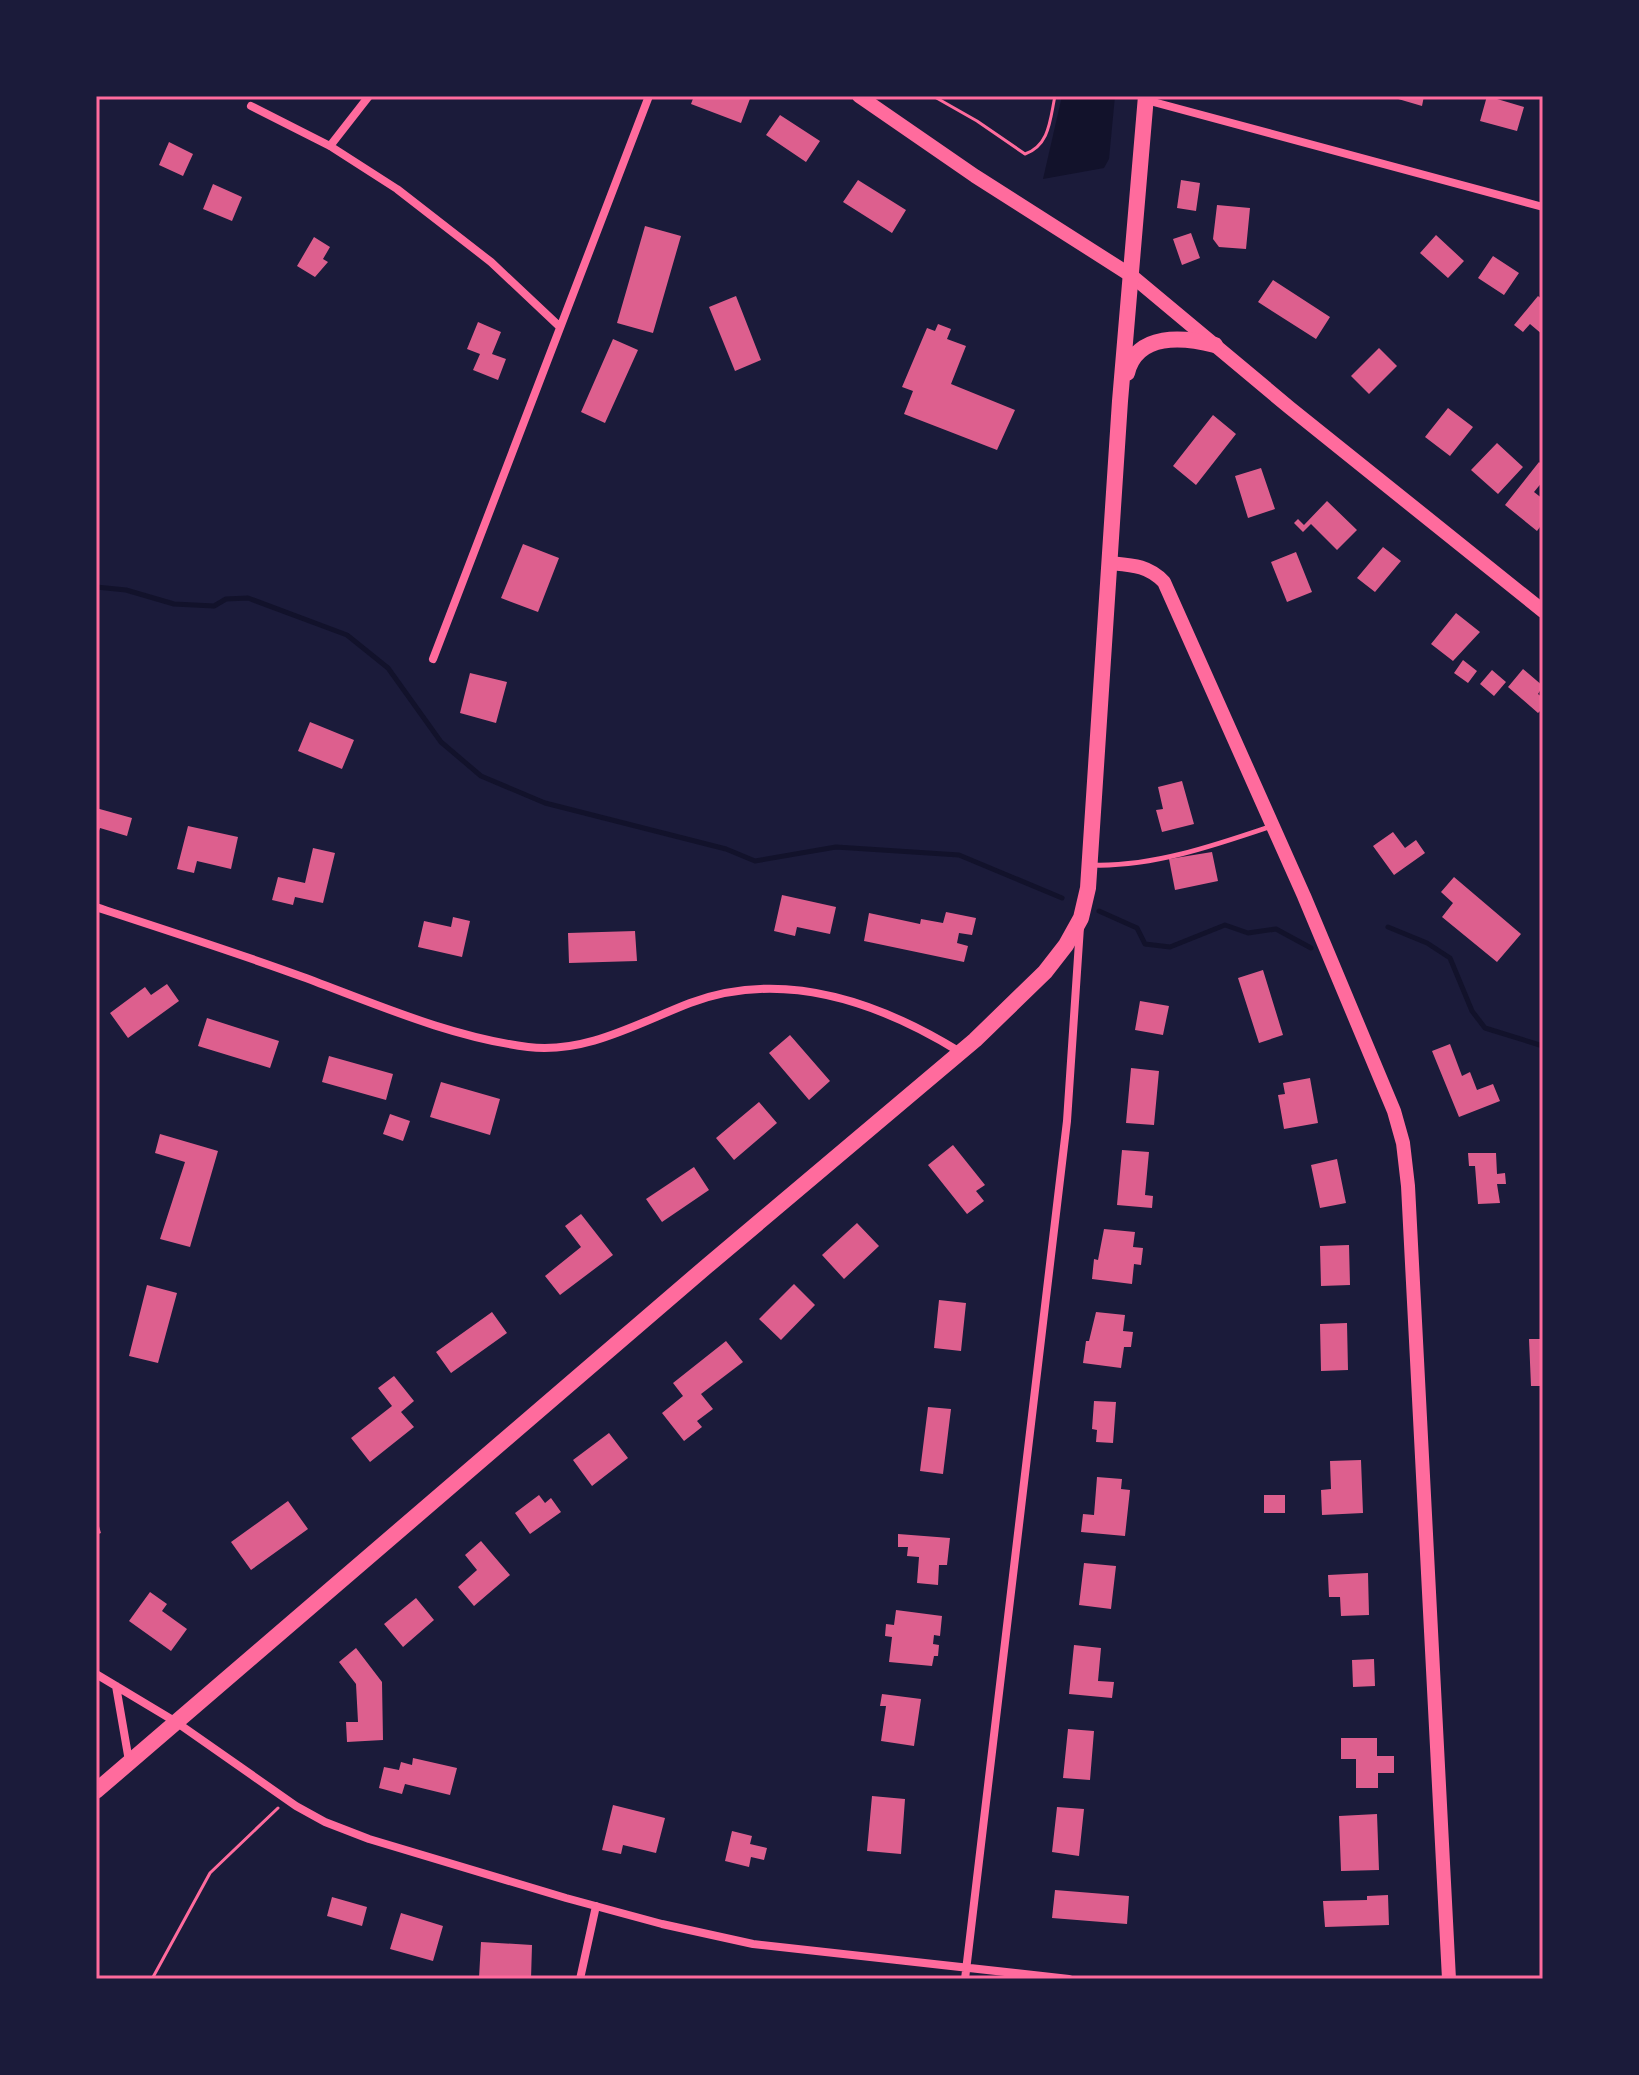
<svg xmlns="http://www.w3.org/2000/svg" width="1639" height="2075" viewBox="0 0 1639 2075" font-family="'Source Serif 4',serif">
  <rect width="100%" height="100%" fill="#1b1b3a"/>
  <path fill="#12122b" d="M1062,96H1115L1109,159L1104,168L1043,179Z"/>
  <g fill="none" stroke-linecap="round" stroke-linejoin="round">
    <path stroke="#12122b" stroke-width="5" d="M96,587L126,590L174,604L214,606L226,599L248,598L347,635L388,668L441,742L481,776L545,803L726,849L755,861L836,847L959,855L1062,898
      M1099,911L1137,928L1145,944L1170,947L1225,925L1248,933L1276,929L1311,948
      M1388,927L1427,943L1450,958L1472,1011L1485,1028L1543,1046"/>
  </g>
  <path fill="#dd5f8e" d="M694,96H751L741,123L691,104Z
    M1388,96H1424L1422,106Z
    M1487,96L1524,107L1517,131L1480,121Z
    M780,115L820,141L806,162L766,135Z
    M169,142L193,154L183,176L159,165Z
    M858,180L906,210L892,233L843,202Z
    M1181,180L1200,183L1196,211L1177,208Z
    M213,184L242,197L232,221L203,209Z
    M1217,205L1250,208L1246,249L1219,247L1213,239Z
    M645,226L681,236L653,333L617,323Z
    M1191,233L1200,258L1182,265L1173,239Z
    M1436,235L1464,261L1448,278L1420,253Z
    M314,237L330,247L323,259L328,262L315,277L297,266Z
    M1493,256L1519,273L1504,295L1478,278Z
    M1273,280L1330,317L1316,339L1258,302Z
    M736,296L761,360L735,371L709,307Z
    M1538,296L1543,300V335L1530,324L1523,332L1514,325Z
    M478,322L501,332L492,354L506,359L498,380L473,370L480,354L467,349Z
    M938,324L951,329L947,339L966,346L951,384L1015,410L997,450L904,414L913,391L902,387L927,328L935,331Z
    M613,339L638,350L605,423L581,412Z
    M1379,348L1397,366L1369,394L1351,376Z
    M1448,408L1473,427L1450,456L1425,437Z
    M1213,415L1236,434L1196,485L1173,466Z
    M1497,443L1523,467L1498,494L1471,470Z
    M1539,462L1543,466V481L1534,492L1543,499V523L1537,531L1505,505Z
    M1261,468L1275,509L1248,518L1235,476Z
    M1327,501L1357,530L1337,550L1311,524L1303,532L1294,523L1298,519L1304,525Z
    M523,544L559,558L538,612L501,598Z
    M1383,547L1401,561L1375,592L1357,578Z
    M1296,552L1312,592L1287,602L1271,562Z
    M1456,613L1480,632L1453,661L1431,644Z
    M1463,660L1477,671L1468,683L1454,673Z
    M1523,669L1543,686L1538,694L1543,698V708L1538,713L1508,687Z
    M1492,670L1506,682L1494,696L1480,684Z
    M470,673L507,682L496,723L460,713Z
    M310,722L354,740L342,769L298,751Z
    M1182,781L1194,824L1162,832L1156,810L1163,809L1158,787Z
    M96,808L132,818L127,836L100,828L96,839Z
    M188,826L238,837L231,869L197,861L194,873L177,869Z
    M1393,832L1405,848L1416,840L1425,853L1394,875L1373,846Z
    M313,848L335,853L323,903L295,897L293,905L272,900L278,877L305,883Z
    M1212,852L1218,881L1175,890L1169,859Z
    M1454,877L1521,934L1497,962L1442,917L1453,903L1441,892Z
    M782,895L836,907L830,934L797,927L795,936L774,931Z
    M946,912L976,918L972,935L959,933L957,943L968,946L964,962L864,941L869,913L920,924L921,919L943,923Z
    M453,917L470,921L462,957L418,947L424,921L451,927Z
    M635,931L637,961L569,963L568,933Z
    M1263,970L1283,1035L1259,1043L1238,978Z
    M167,984L179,1001L128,1038L110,1013L145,987L151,995Z
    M1140,1001L1169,1006L1163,1035L1135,1030Z
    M207,1018L279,1041L270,1068L198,1046Z
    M790,1035L830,1081L809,1100L769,1053Z
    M1450,1044L1462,1076L1470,1072L1477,1090L1493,1084L1500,1101L1459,1117L1432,1051Z
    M329,1056L393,1074L386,1100L322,1082Z
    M1131,1068L1159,1071L1154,1125L1126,1123Z
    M1310,1078L1318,1123L1284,1129L1278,1095L1285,1094L1283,1083Z
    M441,1082L500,1099L490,1135L430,1117Z
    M759,1102L777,1123L734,1160L716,1138Z
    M390,1114L410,1121L403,1141L383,1134Z
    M160,1134L218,1151L190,1247L160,1239L185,1162L155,1153Z
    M953,1145L985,1185L976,1191L984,1201L967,1214L928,1165Z
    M1122,1150L1149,1152L1145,1195L1153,1196L1152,1208L1117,1205Z
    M1468,1153H1496L1497,1174L1505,1173L1506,1184H1497L1500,1203L1478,1204L1475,1166H1469Z
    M1337,1159L1346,1203L1320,1208L1311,1165Z
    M694,1167L709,1190L662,1222L646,1199Z
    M581,1214L613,1255L560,1295L545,1276L581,1247L565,1226Z
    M857,1223L879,1246L844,1279L822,1255Z
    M1104,1229L1135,1232L1133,1247L1143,1248L1141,1265L1134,1264L1132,1284L1092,1279L1094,1259L1098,1260Z
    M1349,1245L1350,1285L1321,1286L1320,1246Z
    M794,1284L815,1305L781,1340L759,1319Z
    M147,1285L177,1293L158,1363L129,1356Z
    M939,1300L966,1303L961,1351L934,1348Z
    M492,1312L507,1333L451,1373L436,1352Z
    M1096,1312L1125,1315L1123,1331L1133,1332L1131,1347H1124L1121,1368L1083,1363L1086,1341H1089Z
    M1347,1323L1348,1370L1321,1371L1320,1324Z
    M1529,1339H1543V1386H1531Z
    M726,1341L743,1362L701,1394L713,1409L697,1421L702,1427L684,1441L662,1413L683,1396L673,1383Z
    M394,1376L414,1401L401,1412L414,1427L370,1462L351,1438L392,1406L378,1388Z
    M1094,1401L1116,1402L1113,1443L1096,1442L1097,1430L1092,1429Z
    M928,1407L951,1409L943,1474L920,1471Z
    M609,1433L628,1458L592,1486L573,1460Z
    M1361,1460L1363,1513L1322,1515L1321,1490L1331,1489L1330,1461Z
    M1097,1477L1122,1479L1121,1489L1130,1490L1125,1536L1081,1532L1083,1514L1094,1515Z
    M539,1495L545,1503L551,1498L561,1512L530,1534L515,1513Z
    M1264,1495H1285V1513H1264Z
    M288,1501L308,1529L251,1570L231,1542Z
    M96,1516L101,1533L96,1535Z
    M898,1534L950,1538L947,1565H939L938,1585L917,1583L919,1557L907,1556L908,1547H898Z
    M481,1541L510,1575L474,1606L458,1587L477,1570L465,1555Z
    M1084,1563L1116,1566L1111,1609L1079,1605Z
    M1368,1573L1369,1615L1341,1616L1340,1597H1329L1328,1575Z
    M150,1592L167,1604L162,1611L187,1629L171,1651L129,1621Z
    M416,1598L434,1620L403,1647L384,1624Z
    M896,1610L942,1616L940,1636L934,1635L933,1644L939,1645L938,1656H934L932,1666L889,1662L892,1637L885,1636L886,1624L894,1625Z
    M1074,1645L1101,1648L1098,1681L1114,1682L1112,1698L1069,1694Z
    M356,1648L382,1682L383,1740L347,1742L346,1722H358L356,1684L339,1662Z
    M1374,1659L1375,1686L1353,1687L1352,1660Z
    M882,1694L921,1699L914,1746L881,1741L886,1706H880Z
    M1068,1729L1094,1731L1090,1780L1063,1778Z
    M1341,1738H1377V1756H1394V1773H1378V1788H1356V1759H1341Z
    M413,1758L457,1768L450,1795L405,1784L402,1794L379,1788L384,1767L399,1770L401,1762L412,1765Z
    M872,1796L905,1799L901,1854L867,1851Z
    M613,1805L665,1818L656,1853L623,1845L621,1854L602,1850Z
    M1057,1807L1084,1809L1079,1856L1052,1852Z
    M1377,1814L1379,1870L1341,1871L1339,1816Z
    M732,1831L752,1836L750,1844L767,1848L764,1860L751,1857L749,1867L725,1861Z
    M1055,1890L1129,1896L1127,1924L1052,1918Z
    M1388,1895L1389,1925L1325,1927L1323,1901L1367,1900V1896Z
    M332,1897L367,1907L362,1926L327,1916Z
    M401,1913L443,1926L433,1961L390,1949Z
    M481,1942L532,1945L531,1979L479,1978Z"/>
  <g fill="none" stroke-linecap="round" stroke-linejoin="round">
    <path stroke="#ff6b9d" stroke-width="3" d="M933,96L977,121L1025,154C1050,145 1050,119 1055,96
      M152,1979L210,1873L278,1808"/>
    <path stroke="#ff6b9d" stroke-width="5" d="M1092,865C1151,867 1213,846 1269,827"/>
    <path stroke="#ff6b9d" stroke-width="8" d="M1146,100L1543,207
      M251,106L330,146L397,189L491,262L560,327
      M330,146L369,96
      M433,659L649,96
      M96,907C165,930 235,952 303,977C376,1004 450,1037 528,1047C586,1054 638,1023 690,1003C784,968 879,1002 960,1052
      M96,1674L176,1722L296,1806L325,1822L369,1839L566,1898L662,1924L753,1944L1069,1979
      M116,1686L129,1761
      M580,1979L596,1906
      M965,1979L1067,1121L1080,927"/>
    <path stroke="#ff6b9d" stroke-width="14" d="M1109,563C1131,565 1148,565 1164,582L1304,896L1394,1111L1403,1143L1408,1186L1449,1979"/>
    <path stroke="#ff6b9d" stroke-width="14" d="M859,96L975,176L1132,276L1290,408L1543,611"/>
    <path stroke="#ff6b9d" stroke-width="16" d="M1127,373C1137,332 1184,337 1215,345
      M96,1791L707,1266L975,1040L1045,972L1066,945L1081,918L1088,888L1120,401L1146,96"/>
  </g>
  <rect width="1639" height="2075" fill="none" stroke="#1b1b3a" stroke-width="196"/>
  <rect x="98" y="98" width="1443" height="1879" fill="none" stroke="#ff6b9d" stroke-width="3"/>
</svg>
